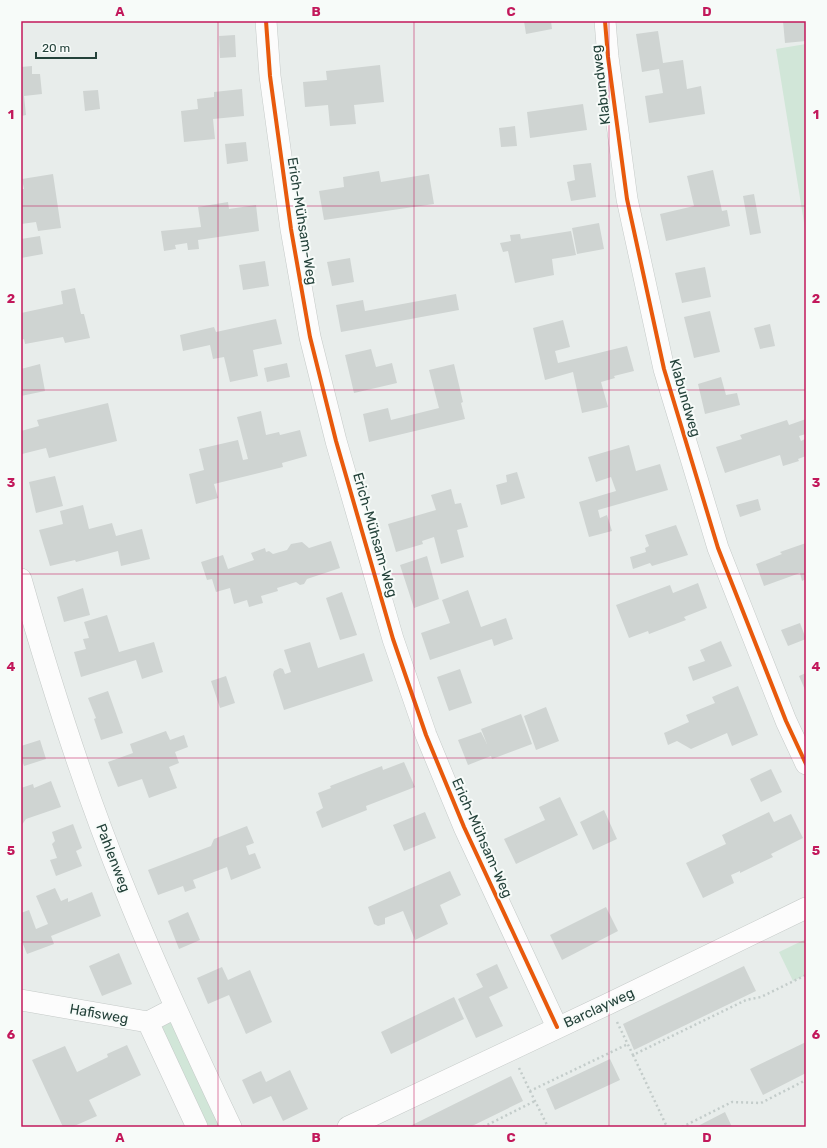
<svg xmlns="http://www.w3.org/2000/svg" width="827" height="1148" viewBox="0 0 827 1148" font-family="Rubik,sans-serif">
  <rect width="100%" height="100%" fill="#e8edeb"/>
  <path fill="#d1e6d8" d="M806,44V235L776,49Z
    M806,939V975L793,981L779,952Z
    M175,1008L231,1127H197L148,1022Z"/>
  <path fill="#cfd4d2" d="M524,21H551L552,29L526,34Z
    M783,21H806V41L785,43Z
    M658,31L663,63L683,60L687,89L701,86L705,114L649,123L645,96L663,93L659,69L642,72L636,34Z
    M235,35L236,57L220,58L219,36Z
    M380,65L384,102L354,105L356,124L330,126L328,105L305,107L303,82L327,80L326,71Z
    M32,66V74H40L42,94L24,96L26,115L21,116V67Z
    M242,89L244,116L213,119L215,139L184,142L181,111L198,109L197,99L214,97V92Z
    M98,90L100,109L85,111L83,91Z
    M583,104L587,130L530,138L527,112Z
    M515,126L517,146L501,147L499,128Z
    M246,142L248,161L227,164L225,144Z
    M591,163L596,197L571,201L567,182L575,180L573,165Z
    M713,170L722,211L727,210L730,226L666,241L660,214L694,206L687,176Z
    M379,171L381,182L429,174L434,204L324,220L319,191L344,187L343,177Z
    M53,174L61,228L38,231L36,222L21,224V189H24L22,179Z
    M754,194L761,233L750,235L743,196Z
    M228,202L229,209L256,205L259,231L198,240L199,249L188,250L187,243L175,245L176,249L164,251L161,231L201,227L198,207Z
    M599,223L604,249L577,254L572,228Z
    M571,231L576,255L552,259L554,275L515,283L508,251L503,252L500,243L511,241L510,235L520,234L521,239Z
    M40,236L43,254L21,258V239Z
    M350,258L354,282L332,286L327,262Z
    M265,261L269,286L243,290L239,265Z
    M705,267L711,297L682,303L675,273Z
    M75,288L81,314H84L90,338L65,343L63,337L25,344L24,339L21,340V313L63,304L61,291Z
    M456,294L459,310L341,332L336,305L363,300L365,311Z
    M710,311L720,352L694,358L684,317Z
    M276,319L282,344L253,350L258,376L230,382L224,357L213,359L210,345L183,351L180,335L214,327L216,332Z
    M563,320L570,347L555,351L558,363L627,346L634,371L614,376L615,378L601,382L608,407L582,413L573,372L545,380L533,328Z
    M770,324L775,346L760,349L754,328Z
    M371,349L376,367L392,363L397,383L354,393L345,355Z
    M287,363L290,377L267,382L264,368Z
    M40,364L45,391L21,396V369Z
    M454,364L463,402L461,403L465,419L369,442L363,414L388,408L391,420L439,408L429,370Z
    M721,377L726,395L737,393L740,405L705,414L698,384Z
    M108,403L117,441L49,458L46,448L22,454L21,431L39,426L37,420Z
    M261,411L266,435L279,432L280,435L300,430L307,456L282,463L283,467L214,484L218,498L196,504L189,474L204,470L199,449L238,440L243,460L248,459L237,417Z
    M806,419V434L799,436L801,441L805,439L806,456L798,459L799,461L783,466L780,455L725,473L716,447L742,439L740,435L787,420L789,425Z
    M629,445L636,471L660,464L668,490L598,510L600,518L607,515L612,531L589,537L579,502L616,491L611,477L596,482L588,457Z
    M517,472L525,498L501,505L496,485L507,482L506,475Z
    M55,476L63,506L36,513L29,482Z
    M451,489L455,504L461,503L468,527L457,530L464,557L441,564L434,537L422,541L423,544L396,552L388,524L436,510L431,495Z
    M758,499L761,510L740,517L736,505Z
    M83,505L89,529L112,523L116,536L142,529L150,559L121,566L118,551L76,562L75,560L50,566L39,530L63,524L60,511Z
    M676,525L688,555L652,566L650,563L633,569L630,557L646,552L645,548L649,546L645,535Z
    M331,541L340,568L307,579L304,584L300,585L296,582L277,588L278,591L261,596L263,603L249,607L247,600L234,604L230,588L216,592L212,579L207,580L201,562L223,555L228,569L254,560L251,553L265,548L266,552L269,551L273,554L287,550L291,544L302,542L309,548Z
    M806,543V579L802,581L800,573L764,586L756,564L782,554L780,552Z
    M427,556L439,599L414,608L400,565Z
    M698,583L707,608L684,617L686,620L649,634L648,631L629,638L616,605L670,585L673,593Z
    M83,588L90,615L64,622L57,597Z
    M468,590L481,627L506,618L513,639L494,646L492,639L430,660L421,633L450,623L442,600Z
    M342,592L357,635L340,640L326,598Z
    M107,615L119,652L154,642L163,672L142,679L136,660L81,677L74,652L86,649L83,639L89,638L84,622Z
    M800,623L806,639L788,646L781,630Z
    M721,641L732,666L693,681L688,667L705,661L700,650Z
    M310,642L318,668L364,653L373,681L284,710L273,675L274,671L280,668L283,669L285,674L291,672L284,650Z
    M460,669L472,703L449,711L437,677Z
    M806,673V692L799,676Z
    M226,676L235,703L220,708L211,681Z
    M738,686L758,735L732,746L727,733L691,749L677,741L668,745L664,733L689,722L686,715L715,703L712,697Z
    M108,691L123,733L101,740L94,719L96,718L88,698Z
    M546,707L559,741L536,750L524,716Z
    M521,714L532,744L492,759L491,756L468,765L458,740L481,732L487,744L481,729Z
    M166,731L170,740L184,735L188,747L175,752L179,763L169,767L177,788L149,798L142,779L118,787L108,762L133,753L130,744Z
    M40,740L46,759L24,766L21,758V746Z
    M404,762L415,787L366,806L367,810L322,828L316,812L323,808L318,793L331,788L330,786L382,766L383,770Z
    M771,769L782,792L761,802L750,779Z
    M51,781L61,807L26,819L21,826V788L33,784L34,788Z
    M560,797L578,835L516,864L504,839L545,820L539,807Z
    M604,810L617,839L593,850L580,822Z
    M425,812L436,838L404,851L393,825Z
    M769,812L774,822L791,814L803,838L771,854L773,857L740,873V871L731,875L734,883L703,898L686,863L726,844L722,835Z
    M73,824L82,848L76,851L82,866L56,876L50,860L57,858L52,844L55,841L52,832Z
    M247,826L254,843L246,846L249,855L255,853L261,868L231,880L227,867L193,880L196,888L185,892L183,886L158,895L148,870L211,846L214,839Z
    M450,871L461,895L440,905L448,924L415,940L403,911L385,918V924L378,926L374,924L368,907Z
    M55,888L61,901L68,898V902L92,892L101,916L51,936L54,944L27,954L21,939V913L29,910L36,929L48,924L36,896Z
    M606,907L618,931L562,960L550,935Z
    M188,912L200,940L179,949L168,921Z
    M119,953L132,984L102,996L89,966Z
    M497,964L508,988L489,997L503,1026L476,1038L458,999L483,987L476,974Z
    M744,966L756,991L634,1050L623,1024Z
    M222,967L228,980L250,970L272,1022L246,1034L229,995L208,1004L197,978Z
    M454,997L464,1019L391,1054L381,1032Z
    M806,1042V1073L763,1095L750,1069Z
    M127,1045L141,1075L89,1100L97,1116L72,1127H63L32,1060L65,1046L77,1072L108,1057L107,1054Z
    M610,1059L620,1080L555,1110L546,1089Z
    M290,1070L308,1109L283,1121L271,1096L253,1104L242,1080L261,1071L266,1082Z
    M511,1076L523,1101L470,1127H408Z
    M725,1112L732,1127H695L698,1126Z"/>
  <g fill="none" stroke-linecap="round" stroke-linejoin="round">
    <defs>
      <path id="minor" d="M266,21L270,76L291,229L310,337L336,441L393,639L426,735L464,827L557,1027
        M605,21L608,57L627,199L664,369L718,548L786,721L806,764
        M21,579C51,685 84,790 126,892C158,972 194,1049 231,1127
        M21,1000L148,1022L175,1008
        M148,1022L197,1127
        M348,1127L608,1004L806,908"/>
    </defs>
    <use href="#minor" stroke="#c5cac8" stroke-width="22"/>
    <path stroke="#c3ccca" stroke-width="2.5" stroke-dasharray="2 3" stroke-linecap="butt" d="M617,1022L633,1055L746,1000L761,997L806,975
      M633,1055L667,1127
      M519,1068L530,1091L628,1044
      M530,1091L548,1127
      M483,1127L535,1101
      M682,1127L732,1102L761,1103L806,1080"/>
    <use href="#minor" stroke="#fcfcfc" stroke-width="21"/>
    <defs>
      <path id="cycleway" d="M266,21L270,76L291,229L310,337L336,441L393,639L426,735L464,827L557,1027
        M605,21L608,57L627,199L664,369L718,548L786,721L806,764"/>
    </defs>
    <use href="#cycleway" stroke="#f7fbf9" stroke-width="6"/>
    <use href="#cycleway" stroke="#e8590c" stroke-width="4"/>
  </g>
  <path fill="none" stroke="#c2185b" stroke-width="1" stroke-opacity="0.55" d="M218,21V1127M414,21V1127M609,21V1127M21,206H806M21,390H806M21,574H806M21,758H806M21,942H806"/>
  <g text-anchor="middle" dominant-baseline="central" stroke-width="4" stroke-linejoin="round" paint-order="stroke">
    <g font-size="14" fill="#24423a" stroke="#f7fbf9">
      <text transform="translate(601 85) rotate(-97)">Klabundweg</text>
      <text transform="translate(302 221) rotate(81)">Erich-Mühsam-Weg</text>
      <text transform="translate(685 398) rotate(74)">Klabundweg</text>
      <text transform="translate(375 535) rotate(74)">Erich-Mühsam-Weg</text>
      <text transform="translate(482 838) rotate(66)">Erich-Mühsam-Weg</text>
      <text transform="translate(113 858) rotate(69)">Pahlenweg</text>
      <text transform="translate(599 1008) rotate(-25)">Barclayweg</text>
      <text transform="translate(99 1014) rotate(10)">Hafisweg</text>
    </g>
  </g>
  <rect width="827" height="1148" fill="none" stroke="#f7fbf9" stroke-width="44"/>
  <path d="M36 52v6h60v-6" fill="none" stroke="#24423a" stroke-width="2"/>
  <text x="42" y="52" font-size="12" fill="#24423a" stroke="#f7fbf9" stroke-width="3" paint-order="stroke">20 m</text>
  <rect x="22" y="22" width="783" height="1104" fill="none" stroke="#c2185b" stroke-width="1.5"/>
  <g font-size="13" text-anchor="middle" font-weight="bold" fill="#c2185b">
    <text x="120" y="16">A</text>
    <text x="316" y="16">B</text>
    <text x="511" y="16">C</text>
    <text x="707" y="16">D</text>
    <text x="11" y="119">1</text>
    <text x="816" y="119">1</text>
    <text x="11" y="303">2</text>
    <text x="816" y="303">2</text>
    <text x="11" y="487">3</text>
    <text x="816" y="487">3</text>
    <text x="11" y="671">4</text>
    <text x="816" y="671">4</text>
    <text x="11" y="855">5</text>
    <text x="816" y="855">5</text>
    <text x="11" y="1039">6</text>
    <text x="816" y="1039">6</text>
    <text x="120" y="1142">A</text>
    <text x="316" y="1142">B</text>
    <text x="511" y="1142">C</text>
    <text x="707" y="1142">D</text>
  </g>
</svg>
